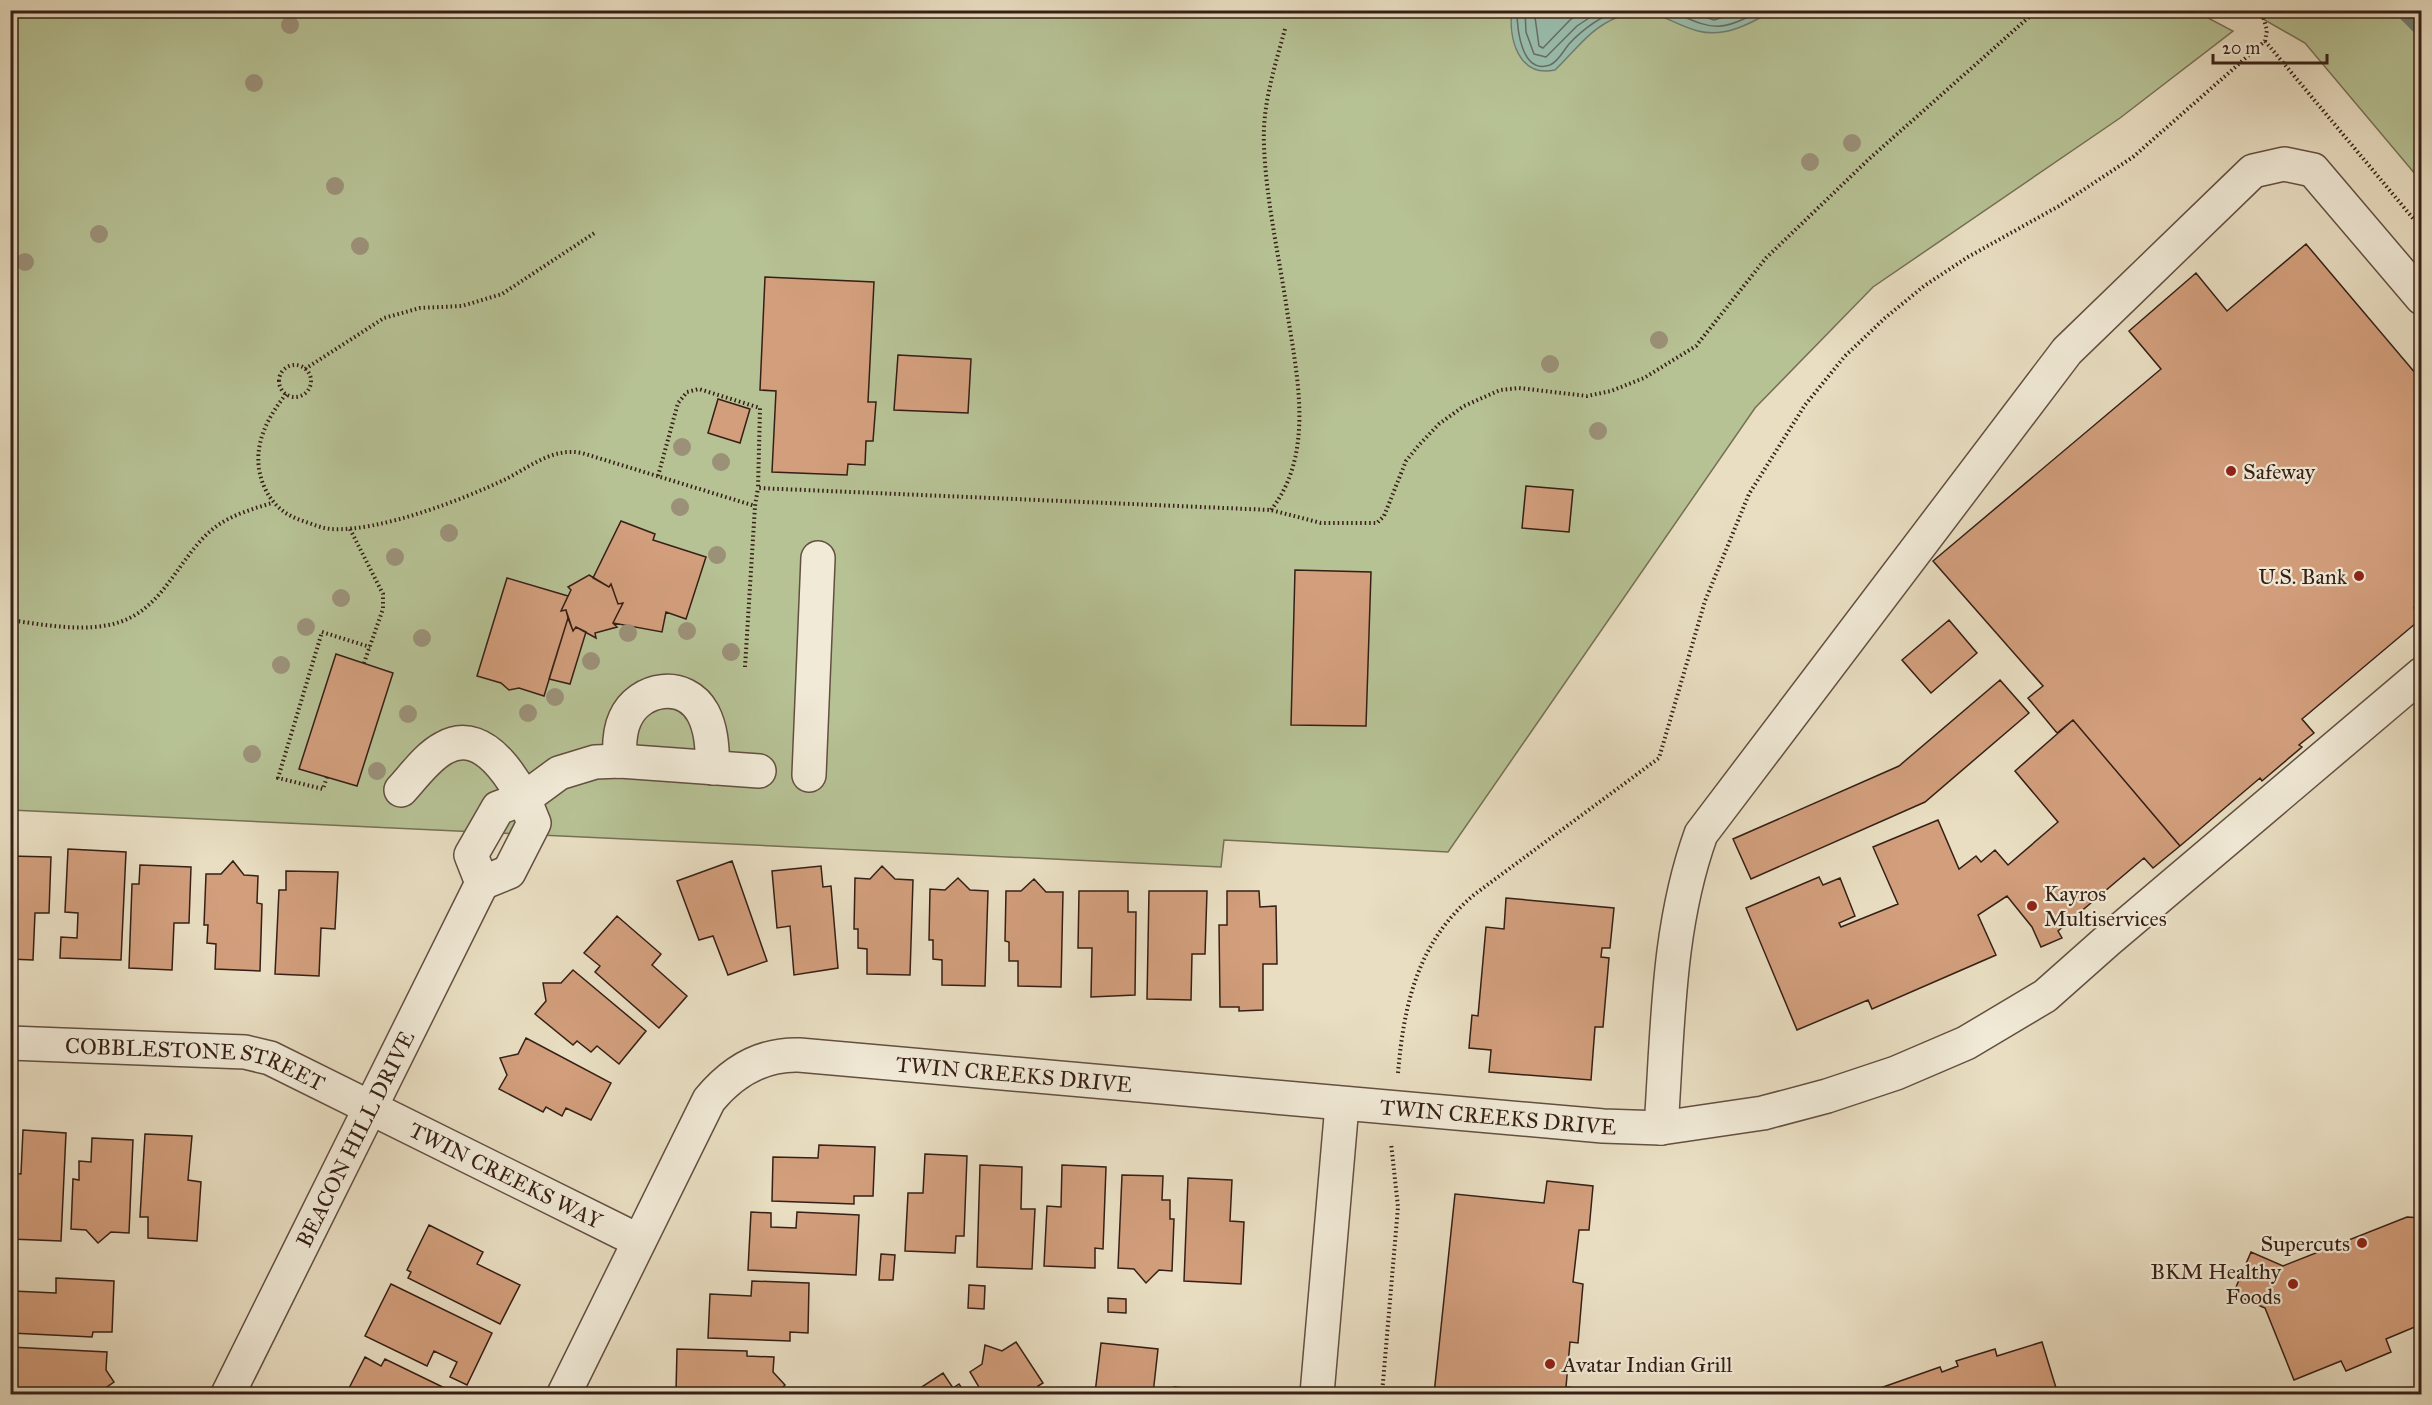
<svg xmlns="http://www.w3.org/2000/svg" width="2432" height="1405" viewBox="0 0 2432 1405" font-family="'IM FELL Great Primer',serif">
  <rect width="100%" height="100%" fill="#e9dec2"/>
  <filter id="stains"><feTurbulence type="fractalNoise" baseFrequency=".00333" numOctaves="4"/><feColorMatrix values="0 0 0 0 .2 0 0 0 0 .09 0 0 0 0 .02 0 0 0 .5 -.17"/></filter>
  <radialGradient id="worn" r=".72"><stop offset=".6" stop-color="#630" stop-opacity="0"/><stop offset="1" stop-color="#630" stop-opacity=".3"/></radialGradient>
  <path fill="#b6c194" stroke="#767055" stroke-width="1.5" d="M2193,10L2233,31L2120,118L1873,287L1755,408L1448,852L1224,840L1221,867L11,810V11Z
    M2249,11H2421V181L2305,43Z"/>
  <path fill="#99bdad" stroke="#717e71" stroke-width="1.5" d="M1512,10H1772V11C1750,24 1724,38 1698,31C1667,23 1653,3 1618,17C1590,28 1576,50 1555,70C1519,78 1508,39 1512,10Z"/>
  <g fill="none" stroke-linecap="round" stroke-linejoin="round">
    <path stroke="#686e62" stroke-width="1.5" d="M1517,10C1517,28 1521,75 1550,65C1558,62 1564,50 1569,44C1582,30 1600,17 1619,10
      M1525,10L1526,32L1534,54L1546,57L1577,26L1601,10
      M1534,10L1539,46L1543,48L1570,20L1584,10
      M1667,10C1710,27 1716,36 1761,10
      M1684,10L1714,20L1745,10"/>
    <path stroke="#717e71" stroke-width="12" d="M2400,10L2422,32"/>
  </g>
  <path fill="#d29e7c" stroke="#361f16" stroke-width="1.5" d="M2306,244L2422,381V602L2414,608L2422,618L2302,719L2314,733L2299,745L2302,747L2262,781L2260,778L2180,846L2073,720L2057,733L2028,698L2043,686L1933,561L2161,369L2129,331L2196,273L2227,311Z
    M765,277L874,282L868,402H876L873,441H866L865,465L848,464L847,475L772,472L776,391L760,390Z
    M898,355L971,359L968,413L894,410Z
    M718,399L750,409L740,443L708,433Z
    M1526,486L1573,490L1569,532L1522,528Z
    M621,521L655,534L653,540L706,557L686,619L666,612L662,632L613,623L623,603L618,604L611,584L609,587L593,578Z
    M1295,570L1371,572L1366,726L1291,725Z
    M589,575L609,587L611,584L618,604L623,603L613,623L617,627L595,633L596,638L576,627L573,631L566,610L561,611L571,590L568,587Z
    M507,578L568,596L561,611L566,610L568,618L544,696L519,688L509,690L501,683L477,676Z
    M568,618L573,631L576,627L586,632L570,684L549,679Z
    M1949,620L1977,653L1931,693L1902,660Z
    M336,654L393,673L357,786L299,769Z
    M2000,680L2029,713L1925,802L1751,879L1733,839L1899,766Z
    M2073,720L2180,846L2153,868L2144,858L2058,931L2062,938L2041,947L2032,927L2007,896L1978,915L1996,955L1872,1009L1868,1000L1797,1030L1746,908L1819,877L1823,885L1840,878L1855,916L1839,923L1841,927L1898,904L1873,847L1938,820L1959,869L1976,856L1981,862L1995,850L2008,865L2058,822L2015,771Z
    M68,849L126,852L121,960L60,958L61,937L77,938L78,913L65,912Z
    M10,856L51,857L49,913H35L33,960L10,959Z
    M233,861L244,875L258,876L257,903L262,904L260,971L215,969L216,944L207,943L208,925H204L206,874H221Z
    M732,861L767,961L728,975L713,936L699,940L677,881Z
    M140,865L191,867L189,923H174L172,970L129,968L132,884H139Z
    M821,866L823,887L831,886L838,968L794,975L790,926L777,928L772,871Z
    M882,866L895,879L913,880L910,975L867,974V949L858,948V929H854L855,878L870,879Z
    M286,871L338,872L335,929L321,928L319,976L275,974L279,890H286Z
    M958,878L970,890L988,891L985,986L942,985V960L933,959V940H929L930,889L945,890Z
    M1034,879L1046,892H1063L1061,987L1018,986V961H1009V942L1005,941L1006,891H1021Z
    M1079,891H1128V912H1136L1135,995L1091,997L1092,948H1078Z
    M1149,891H1207L1205,954H1192L1191,1000L1147,999Z
    M1227,891H1259L1260,907L1276,906L1277,964H1263V1010L1239,1011V1007H1220L1219,925H1227Z
    M1506,898L1614,908L1610,948H1602L1601,957L1609,958L1603,1027H1595L1591,1080L1489,1072L1491,1050L1469,1048L1472,1015L1478,1016L1486,927L1504,929Z
    M617,916L661,954L652,965L687,996L659,1028L595,972L600,966L584,953Z
    M573,970L646,1031L619,1064L597,1046L591,1052L577,1041L573,1045L535,1014L546,1001L543,983H561Z
    M526,1038L611,1083L591,1120L566,1108L562,1116L546,1107L543,1112L499,1089L507,1075L500,1058L518,1054Z
    M23,1130L66,1133L61,1241L10,1239V1173L21,1174Z
    M145,1134L192,1136L188,1180L201,1182L197,1241L148,1238V1217H140Z
    M92,1138L133,1140L129,1233L111,1232L98,1243L86,1230L71,1229L73,1179L79,1180V1161L91,1162Z
    M819,1145L875,1147L873,1196H854V1204L772,1201L773,1157L818,1158Z
    M925,1154L967,1156L964,1236H956L955,1253L905,1251L908,1193H923Z
    M980,1165L1022,1167L1021,1209H1035L1032,1269L977,1267Z
    M1062,1165L1106,1167L1103,1249L1095,1248V1268L1044,1266L1047,1206L1061,1207Z
    M1122,1175L1163,1176L1162,1200H1170V1219H1174L1172,1271L1159,1270L1146,1283L1134,1269L1118,1268Z
    M1188,1178L1232,1180L1230,1221L1244,1222L1241,1284L1184,1281Z
    M1547,1181L1593,1186L1589,1230H1579L1573,1282L1583,1284L1578,1343L1570,1342L1566,1387L1574,1388L1573,1394H1434L1455,1194L1544,1203Z
    M751,1212L771,1213V1227L796,1228L797,1212L859,1215L856,1275L748,1270Z
    M2407,1217L2422,1218V1324L2386,1339L2391,1352L2346,1371L2341,1361L2294,1380L2265,1308L2233,1294L2251,1252L2283,1266Z
    M429,1225L483,1252L477,1264L520,1285L500,1324L408,1278L411,1272L407,1270Z
    M881,1254L895,1255L893,1280H879Z
    M56,1278L114,1281L112,1332H93L92,1337L11,1333L13,1291L56,1293Z
    M752,1281L809,1283L808,1333L790,1332V1341L708,1338L710,1294L751,1296Z
    M391,1284L492,1333L467,1385L450,1377L457,1362L434,1351L427,1366L365,1336Z
    M969,1285L985,1286L984,1309L968,1308Z
    M1108,1298L1126,1299V1313L1108,1312Z
    M1016,1342L1043,1383L1038,1386L1044,1394H983L970,1372L982,1364L985,1345L1002,1351Z
    M2042,1342L2057,1391L2067,1388L2069,1394L1869,1392L1940,1367L1942,1372L1958,1366L1956,1361L1995,1349L1997,1356Z
    M1101,1343L1158,1349L1153,1394L1095,1393Z
    M10,1347L107,1352L106,1370L114,1382L104,1389V1394H30V1391L10,1390Z
    M677,1349L747,1351V1356L774,1357L773,1372L785,1385L776,1394L676,1392Z
    M365,1357L381,1366L385,1359L457,1394H346Z
    M943,1373L953,1388L959,1384L966,1394H911Z
    M1174,1387L1222,1392V1394H1173Z"/>
  <g fill="none" stroke-linecap="round" stroke-linejoin="round">
    <defs>
      <g id="minor">
        <path d="M620,761C619,747 619,732 625,719C639,687 685,680 703,713C712,730 712,749 713,768"/>
        <path d="M809,775L818,558"/>
        <path d="M401,790C414,776 427,757 444,748C487,723 522,791 534,823L509,872L482,883"/>
        <path d="M482,883L471,855L498,808L525,798L559,773L595,762L620,761L759,771"/>
        <path id="s1" d="M10,1043L245,1052L270,1058L639,1241"/>
        <path d="M1661,1128C1668,1029 1667,928 1701,834L2067,351L2253,171L2284,164L2313,170L2422,298"/>
        <path id="s2" d="M228,1394L482,883"/>
        <path id="s3" d="M564,1394L709,1100C732,1072 762,1054 799,1055L1603,1126L1661,1128L1763,1113L1827,1096L1896,1073L1966,1043L2045,996L2107,941L2422,674"/>
        <path d="M1317,1394L1342,1105"/>
      </g>
    </defs>
    <use href="#minor" stroke="#634f41" stroke-width="36"/>
    <path stroke="#361f16" stroke-width="4" stroke-dasharray="1.5 3" stroke-linecap="butt" d="M2265,41L2422,229
      M279 381a16 16 0 1 1 32 0a16 16 0 1 1-32 0Z
      M305,369L384,318L420,308L462,306L502,294L596,232
      M286,394C269,416 255,440 259,469C263,493 277,512 300,520C310,523 320,528 331,529C379,532 462,500 506,479C530,467 553,447 582,453L755,506L758,488
      M658,476L678,403L687,392L699,389L760,408L758,488L1271,510L1321,523H1377L1384,516L1406,461L1418,446L1439,424L1464,406L1500,390L1519,388L1587,396L1611,391L1644,378L1696,346L1766,258L1869,159L2037,10
      M1271,510C1314,455 1298,380 1288,317C1280,260 1266,202 1264,145C1262,105 1275,66 1285,29
      M350,529L383,594V609L364,663
      M10,620C45,625 87,633 120,622C165,607 179,556 214,528C231,515 252,509 272,503
      M745,667L755,506
      M327,777L323,789L278,778L322,632L370,647
      M1398,1073C1404,1003 1418,941 1475,894L1659,758L1705,601L1749,494L1805,405L1845,356L1885,318L1924,286L1968,257L2059,206L2133,157L2265,41L2267,30L2261,10
      M1382,1394L1398,1207L1391,1143
      M2398,1394L2422,1384"/>
    <use href="#minor" stroke="#f1ead7" stroke-width="33"/>
  </g>
  <g fill="#9b9078">
    <circle cx="290" cy="25" r="9"/>
    <circle cx="254" cy="83" r="9"/>
    <circle cx="1852" cy="143" r="9"/>
    <circle cx="1810" cy="162" r="9"/>
    <circle cx="335" cy="186" r="9"/>
    <circle cx="99" cy="234" r="9"/>
    <circle cx="360" cy="246" r="9"/>
    <circle cx="25" cy="262" r="9"/>
    <circle cx="1659" cy="340" r="9"/>
    <circle cx="1550" cy="364" r="9"/>
    <circle cx="1598" cy="431" r="9"/>
    <circle cx="682" cy="447" r="9"/>
    <circle cx="721" cy="462" r="9"/>
    <circle cx="680" cy="507" r="9"/>
    <circle cx="449" cy="533" r="9"/>
    <circle cx="717" cy="555" r="9"/>
    <circle cx="395" cy="557" r="9"/>
    <circle cx="341" cy="598" r="9"/>
    <circle cx="306" cy="627" r="9"/>
    <circle cx="687" cy="631" r="9"/>
    <circle cx="628" cy="633" r="9"/>
    <circle cx="422" cy="638" r="9"/>
    <circle cx="731" cy="652" r="9"/>
    <circle cx="591" cy="661" r="9"/>
    <circle cx="281" cy="665" r="9"/>
    <circle cx="555" cy="697" r="9"/>
    <circle cx="528" cy="713" r="9"/>
    <circle cx="408" cy="714" r="9"/>
    <circle cx="252" cy="754" r="9"/>
    <circle cx="377" cy="771" r="9"/>
  </g>
  <g fill="#8f2418" stroke="#f1ead7" stroke-width="2">
    <circle cx="2231" cy="471" r="6"/>
    <circle cx="2359" cy="576" r="6"/>
    <circle cx="2032" cy="906" r="6"/>
    <circle cx="2362" cy="1243" r="6"/>
    <circle cx="2293" cy="1284" r="6"/>
    <circle cx="1550" cy="1364" r="6"/>
  </g>
  <g text-anchor="middle" dominant-baseline="central" stroke-width="4.5" stroke-linejoin="round" paint-order="stroke">
    <g font-size="22" fill="#361f16" stroke="#f1ead7" text-anchor="start">
      <text x="2243" y="471">Safeway</text>
      <text x="2347" y="576" text-anchor="end">U.S. Bank</text>
      <text x="2044" y="893">Kayros<tspan x="2044" dy="25">Multiservices</tspan></text>
      <text x="2350" y="1243" text-anchor="end">Supercuts</text>
      <text x="2281" y="1271" text-anchor="end">BKM Healthy<tspan x="2281" dy="25">Foods</tspan></text>
      <text x="1562" y="1364">Avatar Indian Grill</text>
    </g>
    <g font-size="22" fill="#361f16" stroke="#f1ead7">
      <text stroke="none"><textPath href="#s1" startOffset="188">COBBLESTONE STREET</textPath></text>
      <text stroke="none"><textPath href="#s3" startOffset="648">TWIN CREEKS DRIVE</textPath></text>
      <text stroke="none"><textPath href="#s3" startOffset="1134">TWIN CREEKS DRIVE</textPath></text>
      <text stroke="none"><textPath href="#s2" startOffset="285">BEACON HILL DRIVE</textPath></text>
      <text stroke="none"><textPath href="#s1" startOffset="524">TWIN CREEKS WAY</textPath></text>
    </g>
  </g>
  <rect width="2432" height="1405" fill="none" stroke="#e9dec2" stroke-width="36"/>
  <rect x="12" y="12" width="2408" height="1381" fill="none" stroke="#361f16" stroke-width="3"/>
  <rect x="18" y="18" width="2396" height="1369" fill="none" stroke="#361f16" stroke-width="1.5"/>
  <path d="M2213 54v9h114v-9" fill="none" stroke="#361f16" stroke-width="3"/>
  <text x="2222" y="54" font-size="18" fill="#361f16" stroke="#f1ead7" stroke-width="4.5" paint-order="stroke">20 m</text>
  <rect width="100%" height="100%" filter="url(#stains)"/>
  <rect width="100%" height="100%" fill="url(#worn)"/>
</svg>
